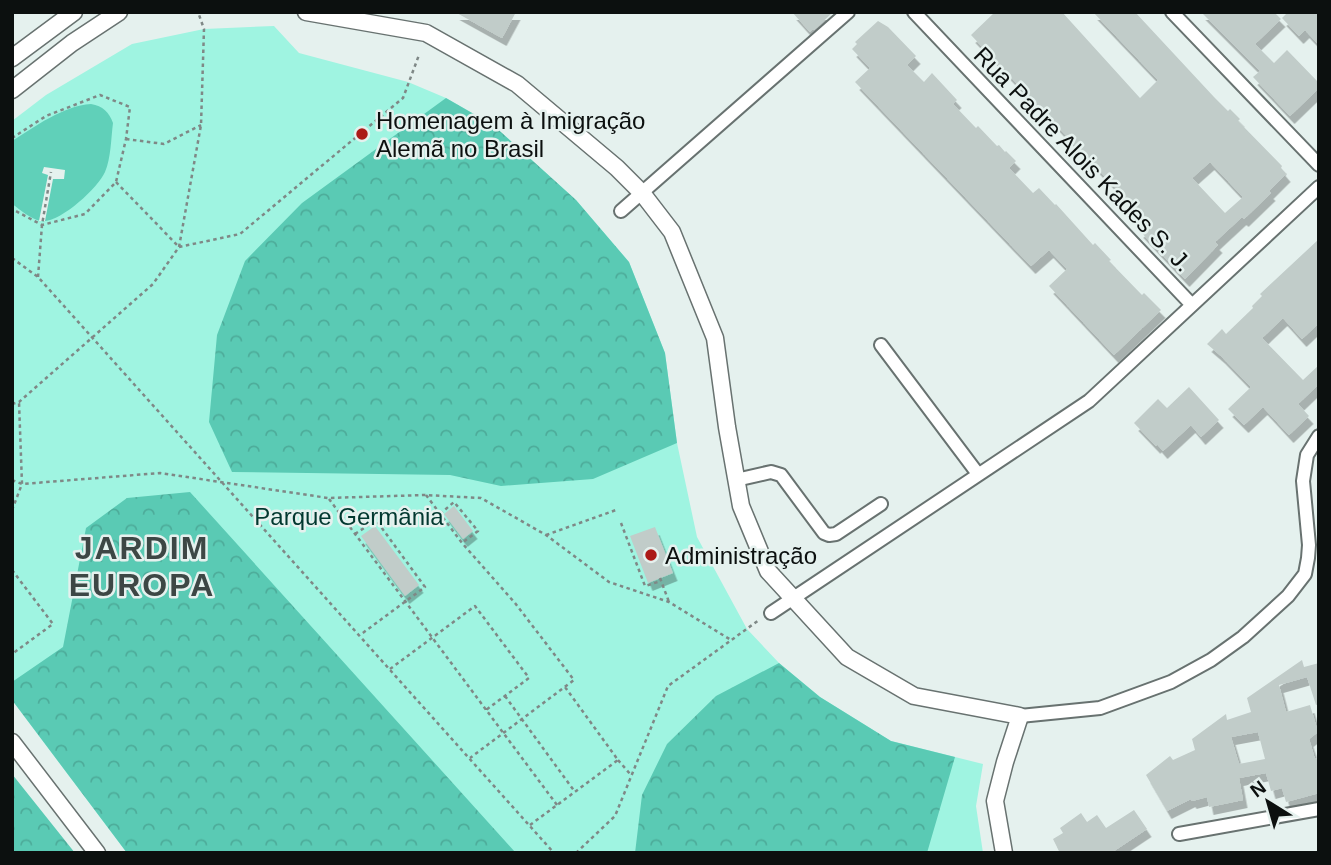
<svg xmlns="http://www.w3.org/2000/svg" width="1331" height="865" viewBox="0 0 1331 865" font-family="Helvetica,sans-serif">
  <defs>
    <pattern id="forest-crowns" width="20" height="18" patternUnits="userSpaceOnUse" patternTransform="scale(1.75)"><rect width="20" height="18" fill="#5acab4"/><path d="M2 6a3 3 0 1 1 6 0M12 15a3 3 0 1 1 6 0" fill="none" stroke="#4dac9a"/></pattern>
    <filter id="shadow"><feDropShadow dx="4.5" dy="8" stdDeviation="0" flood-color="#0004"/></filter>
  </defs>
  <rect width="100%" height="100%" fill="#e5f1ee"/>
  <path fill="#9ff4e1" d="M274,26L299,53L408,82L446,98L493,125L576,200L629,262L665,353L677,443L697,537L747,629L779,663L820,697L891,741L983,764L976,806L983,853H127L12,700V121L46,95L132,44L204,29Z"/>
  <path fill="url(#forest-crowns)" d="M446,98L493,125L576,200L629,262L665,353L677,443L593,479L501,486L450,475L232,472L209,422L217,335L245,261L302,203Z
    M190,492L515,852V853H127L12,700V682L63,647L86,528L127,498Z
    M779,663L820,697L891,741L955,757L927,853H635L642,795L667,744L716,696Z
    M12,774L75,853H12Z"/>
  <path fill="#60d0b9" d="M91,104C103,106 109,112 113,123C111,138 111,158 105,172C98,188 59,224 41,221C30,219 21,210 12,204V141C36,126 63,106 91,104Z"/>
  <path fill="#e5f1ee" d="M44,167L65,170L64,179H53L45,221H39L48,175L42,173Z"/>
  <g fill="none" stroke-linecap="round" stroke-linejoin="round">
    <path stroke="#60d0b9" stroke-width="4.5" d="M41,853H43"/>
  </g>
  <path fill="#c1ccc9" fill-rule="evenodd" filter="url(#shadow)" d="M455,12H516L502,38Z
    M792,12H833L814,30L813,29L810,32Z
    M995,12H1062L1140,98L1158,80L1093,12H1135L1214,97L1228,111L1230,109L1240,119L1238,121L1282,166L1281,168L1286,174L1269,191L1271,193L1244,219L1242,217L1215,242L1218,245L1185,279L1139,230L1147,221L971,35ZM1210,162L1243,197L1225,213L1192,178Z
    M1201,12H1274L1281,19L1255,44L1274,63L1287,50L1319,83V88L1290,116L1253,77L1260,71Z
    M1288,12H1319V45L1305,30L1299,36L1282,18Z
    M878,21L888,27L916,56L907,65L924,82L932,73L957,100L953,104L976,128L978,126L997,146L999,145L1005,152L1006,151L1016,161L1009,168L1033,193L1039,188L1055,205L1056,204L1093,245L1095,243L1111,260L1109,261L1142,295L1144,293L1161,310L1114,355L1049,286L1067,269L1049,250L1031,266L855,82L870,68L852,49L857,44L855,42Z
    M1319,239V323L1302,339L1283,318L1262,338L1303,380L1319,365V384L1298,404L1309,416L1289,435L1263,407L1244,425L1228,409L1251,387L1221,356L1207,344L1222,329L1226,334L1253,308L1252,306L1262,296L1260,294Z
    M1189,387L1219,420L1201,437L1191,425L1163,451L1157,444L1156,446L1134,423L1158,399L1167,408Z
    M454,506L473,531L463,539L444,514Z
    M375,526L419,585L405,596L361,536Z
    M655,527L673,573L648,583L630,536Z
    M1302,660L1304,667L1319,663V704L1316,705L1307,677L1279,685L1286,712L1310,705L1318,732L1309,739L1315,759L1316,758L1319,765V793L1286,802L1282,788L1271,791L1266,773L1239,778L1243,800L1209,807L1207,797L1192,801L1191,799L1167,811L1146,775L1170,756L1173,760L1195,750L1192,739L1226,714L1227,720L1251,712L1247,698ZM1258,732L1265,759L1239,764L1231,737Z
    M1134,810L1147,829L1111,853H1060L1053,839L1063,833L1060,828L1081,813L1087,822L1097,815L1106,828Z"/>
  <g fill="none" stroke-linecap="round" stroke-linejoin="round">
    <defs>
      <path id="minor" d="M914,12L1192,305
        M1172,12L1319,165
        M621,211L848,12
        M881,345L978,474
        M736,480L771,472L781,475L824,533L829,535L836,534L881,504
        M771,613L1089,401L1319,187
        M1020,716L1100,708L1171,682L1211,660L1243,637L1288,596L1305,574L1308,558L1309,545L1303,481L1307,455L1319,436
        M1179,834L1319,809"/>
      <path id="tertiary" d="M306,12L426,33L517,84L617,168L642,193L672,232L715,338L727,427L741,506L768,571L847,657L914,696L1020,716L1005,762L995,801L1004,853
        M12,58L74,12
        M12,90L72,43L119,12
        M12,742L97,853"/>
    </defs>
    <use href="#minor" stroke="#687270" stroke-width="16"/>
    <use href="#tertiary" stroke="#687270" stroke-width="19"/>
    <path stroke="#7f8886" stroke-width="2.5" stroke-dasharray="3.5 3.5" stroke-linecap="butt" d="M12,138L46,116L100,95L130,107L126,139L116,182L85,214L42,225L12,209
      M126,139L164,144L201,125
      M116,182L179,247
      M179,247L240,234L403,98L419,55
      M12,258L38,277L554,853
      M38,277L42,225L51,172
      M12,404L19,402L153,284L179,247L201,125L204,29L198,12
      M12,480L22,484L160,473L328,498L425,495L481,498L546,535L609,582L669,602L731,640
      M426,495L462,543L515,603L574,680L470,758
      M329,499L557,805
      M12,510L22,484L19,402
      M440,514L454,502L478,531L462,543
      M621,523L645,586L661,581
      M355,534L376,520L425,587L360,635
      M546,535L616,510
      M12,570L53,624L12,654
      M660,578L669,602
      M390,669L475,606L529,678L486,710
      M505,696L575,792
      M618,760L631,775
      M530,825L618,760L565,687
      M576,853L615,816L668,686L759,620"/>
    <use href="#minor" stroke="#fff" stroke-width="12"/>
    <use href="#tertiary" stroke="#fff" stroke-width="16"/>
  </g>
  <g fill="#ac1a17" stroke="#e5f1ee" stroke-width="2.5">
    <circle cx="362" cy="134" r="7"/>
    <circle cx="651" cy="555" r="7"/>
  </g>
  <g text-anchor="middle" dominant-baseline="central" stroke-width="5" stroke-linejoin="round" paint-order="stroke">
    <g font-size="24" fill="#0c100f" stroke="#e5f1ee" text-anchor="start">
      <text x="376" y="120">Homenagem à Imigração<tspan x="376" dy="28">Alemã no Brasil</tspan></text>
      <text x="665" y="555">Administração</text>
    </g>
    <g font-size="24" fill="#0c100f" stroke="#e5f1ee">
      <text transform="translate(1083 159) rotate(46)">Rua Padre Alois Kades S. J.</text>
    </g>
    <g font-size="24" fill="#01382f" stroke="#e5f1ee">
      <text x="349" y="516">Parque Germânia</text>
    </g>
    <g font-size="32" font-weight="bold" letter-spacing="2" fill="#3d4745" stroke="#e5f1ee">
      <text x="142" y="548">JARDIM<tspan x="142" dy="37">EUROPA</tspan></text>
    </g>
  </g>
  <rect width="1331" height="865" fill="none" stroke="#0c100f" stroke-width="28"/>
  <g transform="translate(1268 802) rotate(323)" stroke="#e5f1ee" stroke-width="5" paint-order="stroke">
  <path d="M0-5L12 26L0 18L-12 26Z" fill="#0c100f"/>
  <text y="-10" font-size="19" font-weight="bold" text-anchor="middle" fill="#0c100f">N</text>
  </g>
</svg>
